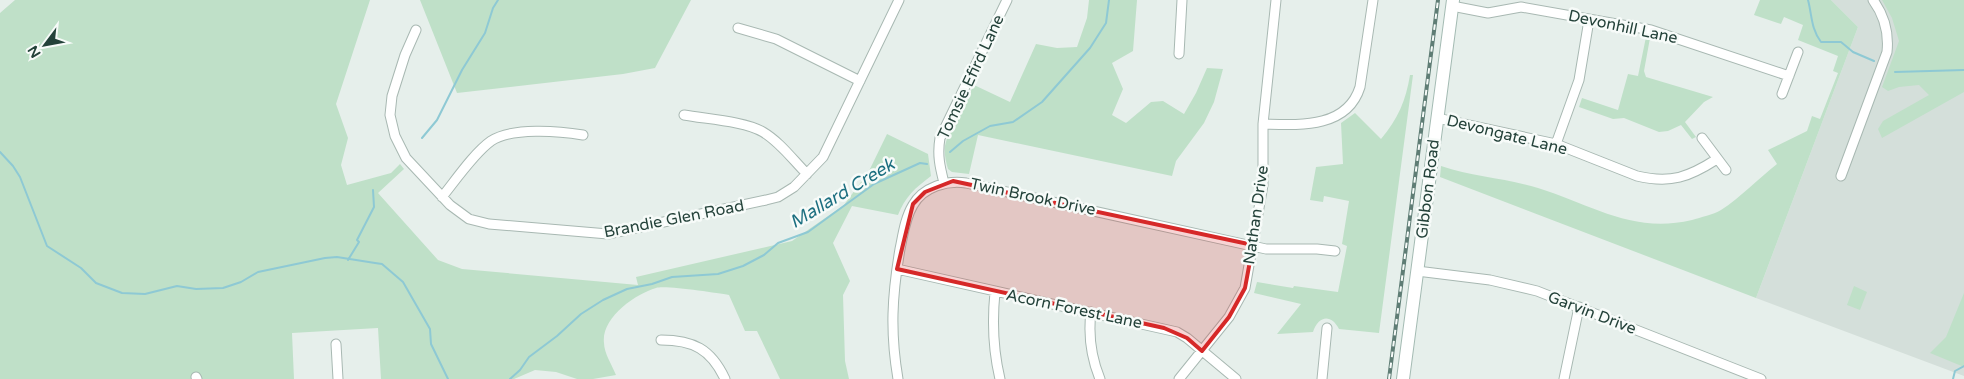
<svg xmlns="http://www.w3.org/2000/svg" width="1964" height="379" viewBox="0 0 1964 379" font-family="'Varela Round',sans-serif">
  <rect width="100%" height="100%" fill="#e6efeb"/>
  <path fill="#d4dfda" d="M1831,0H1964V376L1756,298L1858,27Z"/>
  <path fill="#bfe0c8" d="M15,0H370L336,104L348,138L341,165L347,185L391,173L400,164L404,169L378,193L438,260L462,269L638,285L636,277L792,241L844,205L869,171L887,134L928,154L931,176C915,188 905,197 898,215L852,206L833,243L850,281L843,295L845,361L849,379H780L757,331H745L729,295C716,293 665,285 656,288C635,294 601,318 604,343C604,353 612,365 616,375L593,379H577L556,372L535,370L514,379H381L378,328L292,333L294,379H0V13Z
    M420,0H691L655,68L623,74L457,93Z
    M1089,0H1137L1133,51L1112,63L1123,89L1112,115L1126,123L1151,102L1163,101L1184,114L1196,93L1207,68L1223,69L1214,102L1204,123L1176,161L1172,176L978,135L969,174L952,172L948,169C946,162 944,154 945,146C949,127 965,103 974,85L1010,102L1036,44L1057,48L1077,47L1087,18Z
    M1760,0H1831L1858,27L1756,298L1440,177L1441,166C1473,177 1506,178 1538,188C1593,205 1632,234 1692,220C1701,217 1713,215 1721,210C1740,198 1759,178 1777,164L1768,150L1807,131L1812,116L1820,119L1838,73L1833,71L1838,56L1798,40L1803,25L1784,17L1781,24L1754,15Z
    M1882,0H1964V92L1882,138L1878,129L1883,121L1929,95L1919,85L1899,87L1888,91L1882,87L1899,41L1892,18Z
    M1646,37L1650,38L1644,71L1646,77L1713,97L1704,102L1685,122L1696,137L1692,139L1681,125L1668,131L1659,132L1624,118L1613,119L1579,107L1582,98L1618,110L1628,74L1638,76Z
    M1410,75H1413L1379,333L1339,329C1331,313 1318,316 1313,332L1277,334L1301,304L1254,293L1257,282L1293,288L1294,286L1338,292L1347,246L1342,244L1349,201L1324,196L1323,202L1310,200L1316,167L1343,164L1341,123L1355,113L1381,139C1398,119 1406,100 1410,75Z
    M1854,286L1867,292L1860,310L1847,305Z
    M1964,293V367L1930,353L1946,337Z"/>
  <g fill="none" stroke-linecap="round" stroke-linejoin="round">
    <path stroke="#8ec9d4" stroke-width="2" d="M1808,0C1812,15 1811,29 1821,42H1841L1853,52L1874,61
      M1895,72L1964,70
      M422,138L437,120L462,70L485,33L493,8L498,0
      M0,152L13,166L20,177L47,246L81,268L96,283L122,293L145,294L177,286L196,289L223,288L241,282L258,272L325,258L337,257L375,263L382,264L403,282L430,329L431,344L448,379
      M950,152L963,141L990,126L1013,122L1042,102L1090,48L1106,23L1109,0
      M348,260L359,242L357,240L374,207L373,190
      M510,379L520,370L529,357L557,336L581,314L603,300L627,289L652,284L672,277L718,274L743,266L764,255L778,243L808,232L874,184L920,163L927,164
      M1953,379L1955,371L1964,366"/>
    <defs>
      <path id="street" d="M1452,6L1488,13L1521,7L1651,30L1789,76
        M738,28L776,39L860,81
        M416,30L405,55L392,96L390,115L395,136L406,158L450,205L469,219L489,224L608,234L766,200L778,197L794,187L823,157L899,0
        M1179,54L1182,0
        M1782,94L1798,52
        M684,115C705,119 745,121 763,132C780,142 793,160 807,174
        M1437,118L1556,144L1637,176C1671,184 1689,177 1717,159
        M1263,124C1298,125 1347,129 1360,87L1373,0
        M1702,138L1726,170
        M1556,144L1579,80L1589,20
        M1841,176L1887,52C1889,33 1884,15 1873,0
        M944,183C940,167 937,155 940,138L1007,0
        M442,197C455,181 474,153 491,141C512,127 559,131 583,135
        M897,269L1177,332L1187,338L1236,379
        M1417,271L1490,280L1537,291L1761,379
        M995,292C992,322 993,350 1000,379
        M1091,312C1088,336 1091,357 1100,379
        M661,340C693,340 711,349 725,379
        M336,344L338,379
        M196,377L197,379
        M898,379C890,332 892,296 900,249C903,235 905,218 913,205C923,187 947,180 966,183L1266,249H1317L1335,251
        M1179,379L1229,317L1245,288L1263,185V124L1276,0
        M1322,379L1327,328
        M1564,379L1579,307"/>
      <path id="secondary" d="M1403,379L1453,0"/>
    </defs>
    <use href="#street" stroke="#a8b8b2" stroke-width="11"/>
    <use href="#secondary" stroke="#a4bbb3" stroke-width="14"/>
    <use href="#street" stroke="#fff" stroke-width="9"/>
    <use href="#secondary" stroke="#fff" stroke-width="12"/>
    <defs>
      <path id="rail" d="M1389,379L1438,0"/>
    </defs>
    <use href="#rail" stroke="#5f7d75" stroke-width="4"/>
    <use href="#rail" stroke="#f7fbf9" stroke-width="2" stroke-dasharray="5.5" stroke-linecap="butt"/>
  </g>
  <path fill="#d62828" fill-opacity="0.2" stroke="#d62828" stroke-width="4" stroke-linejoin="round" d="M953,181L1253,245L1245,288L1229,317L1202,351L1187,338L1164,328L897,269L913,204L925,192Z"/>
  <g text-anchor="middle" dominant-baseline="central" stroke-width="5" stroke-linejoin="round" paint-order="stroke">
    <g font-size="16" fill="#24423a" stroke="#f7fbf9">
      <text transform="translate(1623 27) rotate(12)">Devonhill Lane</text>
      <text transform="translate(971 77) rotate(-65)">Tomsie Efird Lane</text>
      <text transform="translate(1507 135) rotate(14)">Devongate Lane</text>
      <text transform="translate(1428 189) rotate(-83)">Gibbon Road</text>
      <text transform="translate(1033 197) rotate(12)">Twin Brook Drive</text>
      <text transform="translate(1256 215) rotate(-82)">Nathan Drive</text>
      <text transform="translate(674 219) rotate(-11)">Brandie Glen Road</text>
      <text transform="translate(1074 309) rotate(12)">Acorn Forest Lane</text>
      <text transform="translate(1592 313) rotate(21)">Garvin Drive</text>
    </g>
    <g font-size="18" font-style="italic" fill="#1c6f80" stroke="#f7fbf9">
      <text transform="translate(842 193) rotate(-31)">Mallard Creek</text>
    </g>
  </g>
  <g transform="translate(45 45) rotate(238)" stroke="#f7fbf9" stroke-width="4" paint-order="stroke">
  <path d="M0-4L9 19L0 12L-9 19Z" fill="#24423a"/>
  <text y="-8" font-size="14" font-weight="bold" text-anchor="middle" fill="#24423a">N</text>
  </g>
</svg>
